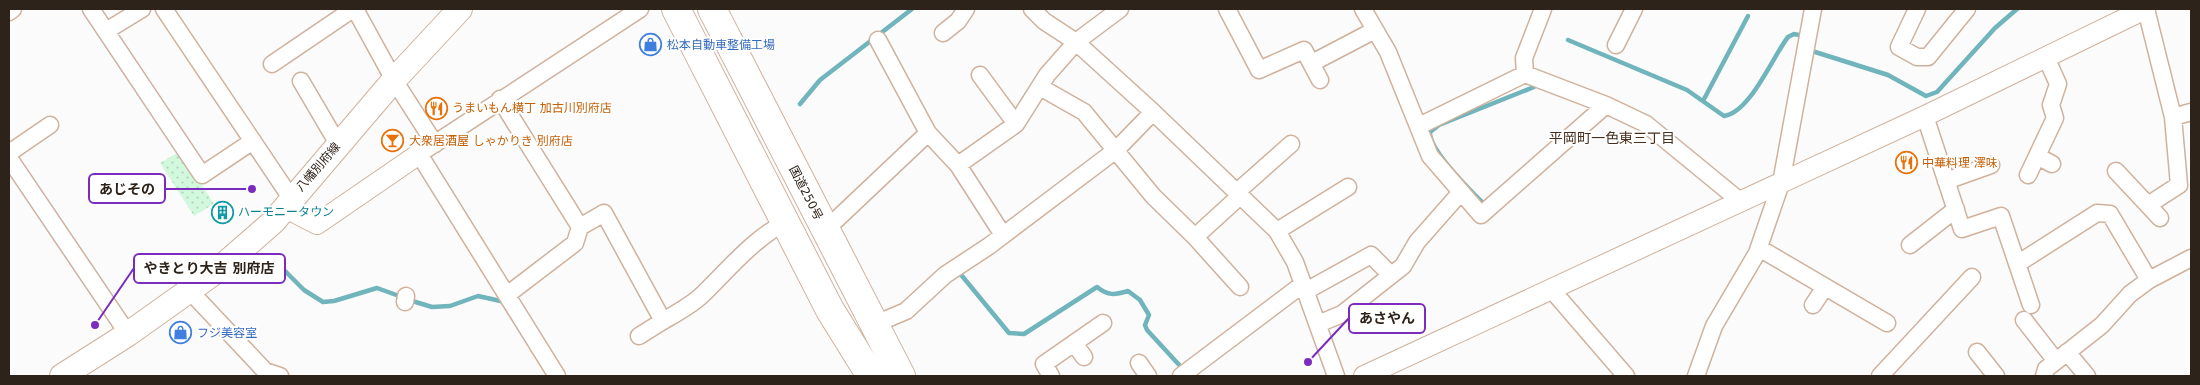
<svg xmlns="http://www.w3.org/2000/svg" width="2200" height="385" viewBox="0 0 2200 385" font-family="'DejaVu Sans','Noto Sans JP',sans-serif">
  <defs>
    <pattern id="grass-dots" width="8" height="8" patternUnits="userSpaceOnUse" patternTransform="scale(1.25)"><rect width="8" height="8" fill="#d2f8dd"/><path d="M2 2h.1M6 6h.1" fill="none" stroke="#b5d4bd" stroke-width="1.8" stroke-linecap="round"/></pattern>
  </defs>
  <rect width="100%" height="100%" fill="#fbfbfb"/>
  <path fill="url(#grass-dots)" d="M180,151L214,204L194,216L160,163Z"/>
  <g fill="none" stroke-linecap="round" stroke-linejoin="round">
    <path stroke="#70b4bc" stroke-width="4.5" d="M1568,40L1687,90L1724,116C1750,113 1773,56 1788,37L1794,34L1804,36
      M1812,51L1888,75L1926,96L1937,92L1995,28L2017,9
      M1703,101L1748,16
      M800,104L820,80L912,9
      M1482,202C1469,189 1429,150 1430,132L1439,125L1534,87
      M273,259L304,290L323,302L334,301L377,288L402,297
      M958,271L1009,333L1024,334L1097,287C1108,296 1115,295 1128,291L1140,300L1149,315L1145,325L1147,330L1182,368
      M409,300L432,307L450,306L478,296L505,302"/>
    <defs>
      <path id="minor" d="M91,9L202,175L253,141
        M164,9L291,198
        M355,9L394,80L435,144
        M1032,9L1044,21L1076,42L1153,112L1277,231L1295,262L1336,376
        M1227,9L1259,70L1304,50L1320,80
        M1363,9L1388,52L1430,156L1481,215L1606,105
        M1917,9L1899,47L1917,57H1928L1967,9
        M2146,9L2173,117L2179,185L2148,205
        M9,12L13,9
        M106,31L142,9
        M943,33L958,21L966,9
        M878,40L928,133
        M1616,45L1634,9
        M1312,63L1375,30
        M272,64L353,9
        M1525,74L1524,58L1543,9
        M980,75L1016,124
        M301,81L338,144
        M1040,87L1084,112L1153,196L1195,237L1240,287
        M500,99L580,227
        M1925,116L1962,229L2001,216L2031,305
        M2173,117L2191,112
        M1419,126L1525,74L1606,105L1646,124L1740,201
        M9,153L50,125
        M2037,156L2052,164
        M9,158L128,334
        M958,165L1003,235
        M2116,171L2160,218
        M2028,175L2055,118L2051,105L2058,84L2046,57
        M1946,181L1991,165
        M1238,191L1291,144
        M836,220L928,133L958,165L1016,124L1047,75L1076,42L1120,9
        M1277,231L1348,187
        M1195,237L1241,195
        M1910,245L1956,209
        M1759,248L1887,323
        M2017,264L2097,213L2110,214L2149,280
        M1551,289L1626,376
        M189,290L265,371L280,376
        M1306,291L1371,255L1391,275
        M507,295L575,243L580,227L604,213L663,321C675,314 690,306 701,296C728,270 751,241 784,223
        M405,302L406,296
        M1813,305L1825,287
        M2024,320L2056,361
        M880,322L906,311L945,275L989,246L1116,150L1153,112
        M1318,324L1342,314L1403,266L1417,242L1461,192
        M639,336L663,321
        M1074,343L1084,357
        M1977,352L1996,376
        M2067,352L2087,376
        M1139,363L1148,376
        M557,376L419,154L640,9
        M1051,376L1044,364L1103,323
        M1181,376L1303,284
        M1696,376L1714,326L1757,253L1781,183L1813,9
        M1880,376L1972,277
        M2044,376L2046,369L2102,325L2130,294L2149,280L2191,258"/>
      <path id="tertiary" d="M286,208L317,224L419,154
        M1364,376L1925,116L2145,9"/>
      <path id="secondary" d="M62,376L128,334L218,270L273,222L394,80L460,9"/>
      <path id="trunk" d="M676,9L830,310L871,376
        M712,9L901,376"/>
    </defs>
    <use href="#minor" stroke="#cfb19c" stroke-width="19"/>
    <use href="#tertiary" stroke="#cfb19c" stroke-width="22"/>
    <use href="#secondary" stroke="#cfb19c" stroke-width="26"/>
    <use href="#trunk" stroke="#cfb19c" stroke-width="30"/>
    <use href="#minor" stroke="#fff" stroke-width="16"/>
    <use href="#tertiary" stroke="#fff" stroke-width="20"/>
    <use href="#secondary" stroke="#fff" stroke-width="24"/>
    <use href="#trunk" stroke="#fff" stroke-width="28"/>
  </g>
  <defs>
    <symbol id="shop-ring" viewBox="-11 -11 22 22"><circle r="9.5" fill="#fff" stroke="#3f7fe0" stroke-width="1.5"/><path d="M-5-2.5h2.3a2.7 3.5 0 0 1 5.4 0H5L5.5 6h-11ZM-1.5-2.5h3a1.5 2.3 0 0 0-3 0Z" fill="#3f7fe0"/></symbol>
    <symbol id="restaurant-ring" viewBox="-11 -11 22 22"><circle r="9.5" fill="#fff" stroke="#e8710a" stroke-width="1.5"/><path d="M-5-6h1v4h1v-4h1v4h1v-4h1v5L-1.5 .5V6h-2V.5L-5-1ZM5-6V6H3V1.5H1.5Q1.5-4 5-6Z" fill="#e8710a"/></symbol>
    <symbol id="bar-ring" viewBox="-11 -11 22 22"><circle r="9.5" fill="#fff" stroke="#e8710a" stroke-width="1.5"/><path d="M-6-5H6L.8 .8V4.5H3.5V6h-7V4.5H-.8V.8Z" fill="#e8710a"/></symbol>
    <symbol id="building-ring" viewBox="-11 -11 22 22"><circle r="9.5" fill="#fff" stroke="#0f9aa8" stroke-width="1.5"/><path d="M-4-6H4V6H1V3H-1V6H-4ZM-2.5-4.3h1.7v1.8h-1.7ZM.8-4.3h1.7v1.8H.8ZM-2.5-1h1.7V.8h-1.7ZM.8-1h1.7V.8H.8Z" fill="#0f9aa8"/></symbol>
  </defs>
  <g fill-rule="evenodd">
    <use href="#shop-ring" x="638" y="32" width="25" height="25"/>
    <use href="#restaurant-ring" x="424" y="96" width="25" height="25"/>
    <use href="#bar-ring" x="380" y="128" width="25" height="25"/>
    <use href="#restaurant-ring" x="1894" y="150" width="25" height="25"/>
    <use href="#building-ring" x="210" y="200" width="25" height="25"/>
    <use href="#shop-ring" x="168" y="320" width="25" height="25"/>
  </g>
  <g text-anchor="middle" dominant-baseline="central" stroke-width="4" stroke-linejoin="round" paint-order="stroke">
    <g font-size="12" fill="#366cbe" stroke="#fff" text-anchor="start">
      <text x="667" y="45">松本自動車整備工場</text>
      <text x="197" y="333">フジ美容室</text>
    </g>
    <g font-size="12" fill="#c56008" stroke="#fff" text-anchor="start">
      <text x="452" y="108">うまいもん横丁 加古川別府店</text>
      <text x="409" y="141">大衆居酒屋 しゃかりき 別府店</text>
      <text x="1922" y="163">中華料理 澤味</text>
    </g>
    <g font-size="12" fill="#2e231b" stroke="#fff">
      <text transform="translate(318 167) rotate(-49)">八幡別府線</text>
      <text transform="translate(806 193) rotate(63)">国道250号</text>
    </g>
    <g font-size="12" fill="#0d838f" stroke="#fff" text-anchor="start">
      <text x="238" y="212">ハーモニータウン</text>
    </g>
    <g font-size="14" fill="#472f1d" stroke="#fff">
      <text x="1612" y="138">平岡町一色東三丁目</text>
    </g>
  </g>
  <path fill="none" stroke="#7b2cbf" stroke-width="2" d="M252 189L165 189M95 325L134 268M1308 362L1349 318"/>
  <g fill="#7b2cbf" stroke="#fff" stroke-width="2">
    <circle cx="252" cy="189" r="5"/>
    <circle cx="95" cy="325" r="5"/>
    <circle cx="1308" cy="362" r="5"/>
  </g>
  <g fill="#fff" stroke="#7b2cbf" stroke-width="2">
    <rect x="89" y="174" width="76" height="29" rx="5"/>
    <rect x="134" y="254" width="151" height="29" rx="5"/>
    <rect x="1349" y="304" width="76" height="29" rx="5"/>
  </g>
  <g font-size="14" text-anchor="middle" font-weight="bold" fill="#2e231b">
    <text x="127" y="194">あじその</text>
    <text x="209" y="273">やきとり大吉 別府店</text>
    <text x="1387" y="323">あさやん</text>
  </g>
  <rect width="2200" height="385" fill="none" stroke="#2e231b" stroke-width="20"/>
</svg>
